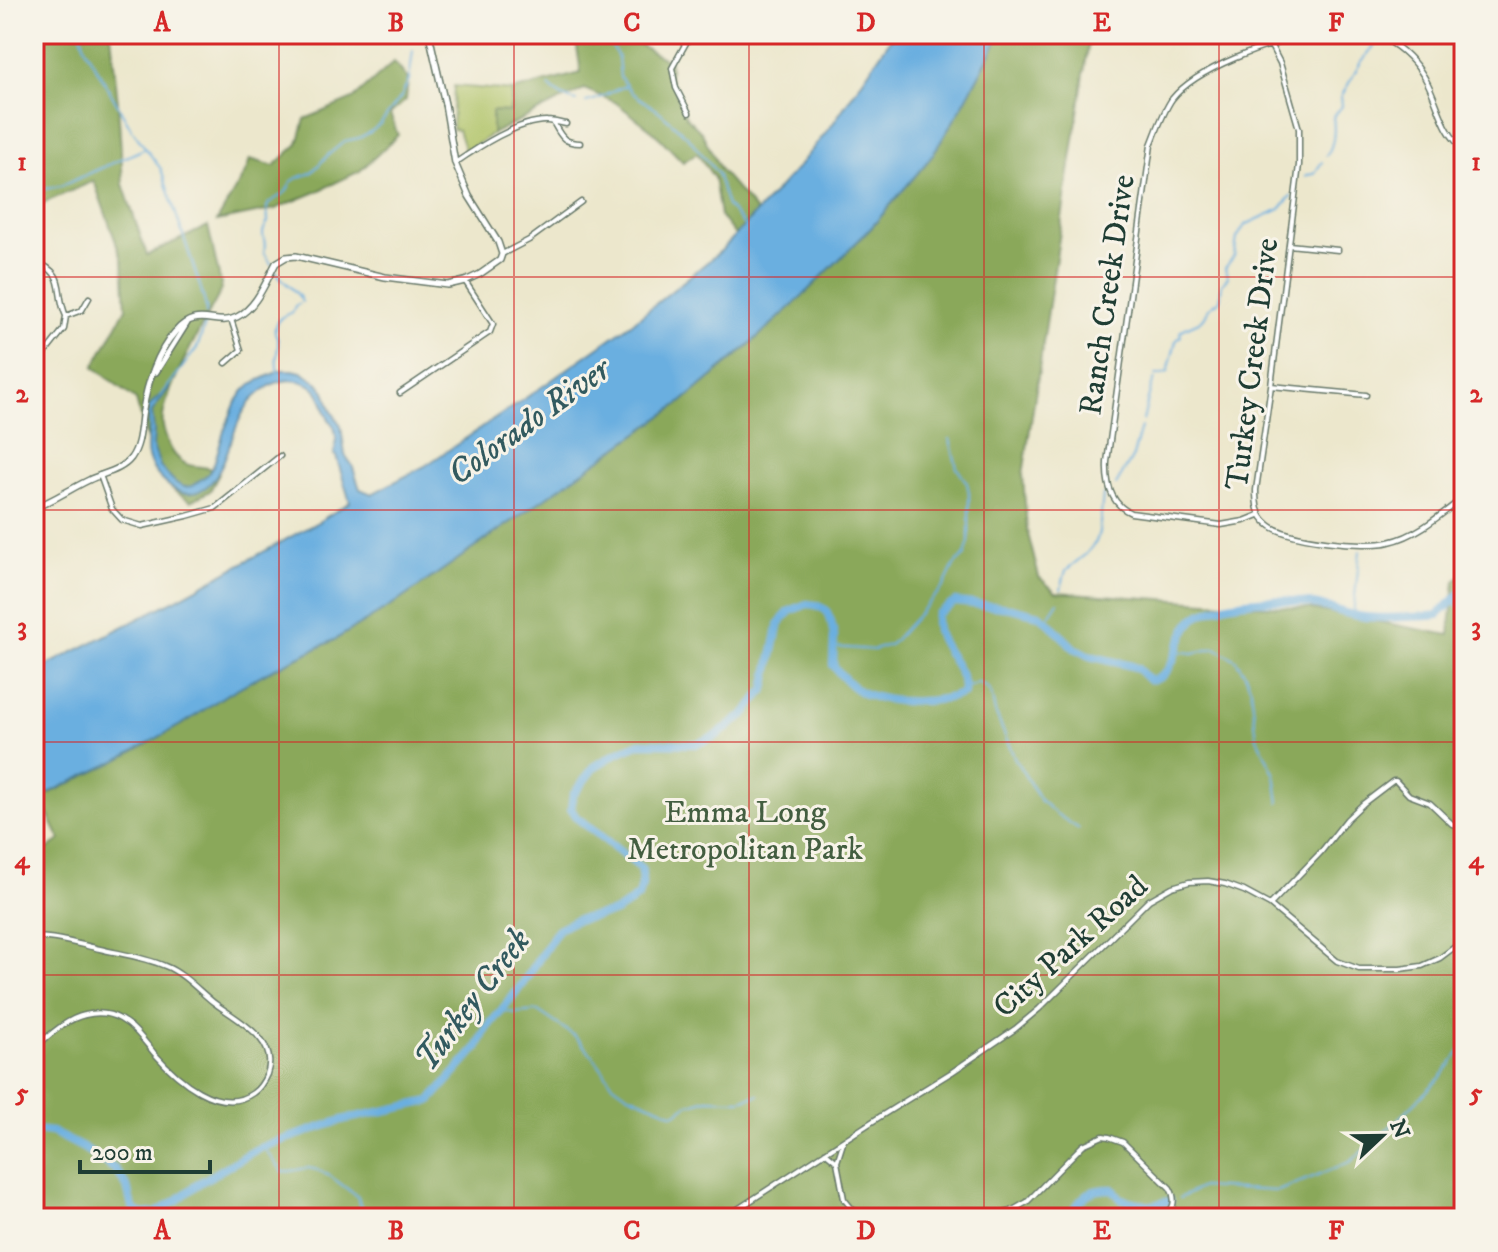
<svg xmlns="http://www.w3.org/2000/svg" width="1498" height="1252" viewBox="0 0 1498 1252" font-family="'IM FELL DW Pica',serif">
  <rect width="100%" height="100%" fill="#f7f3e8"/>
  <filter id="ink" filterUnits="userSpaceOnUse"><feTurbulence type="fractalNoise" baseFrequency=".0125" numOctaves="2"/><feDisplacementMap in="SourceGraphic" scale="16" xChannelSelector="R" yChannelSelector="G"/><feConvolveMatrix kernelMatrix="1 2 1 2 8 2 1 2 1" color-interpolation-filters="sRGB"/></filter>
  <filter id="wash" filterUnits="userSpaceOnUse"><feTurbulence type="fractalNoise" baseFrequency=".006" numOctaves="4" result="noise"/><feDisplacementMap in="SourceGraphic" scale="32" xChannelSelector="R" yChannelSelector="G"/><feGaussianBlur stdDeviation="1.8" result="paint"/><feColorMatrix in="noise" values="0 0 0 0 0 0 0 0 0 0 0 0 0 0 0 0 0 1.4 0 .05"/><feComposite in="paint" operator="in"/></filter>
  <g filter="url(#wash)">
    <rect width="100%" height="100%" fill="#ece7cc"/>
    <path fill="#aec265" stroke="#66804c" stroke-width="2" d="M454,86L512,91L510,112L493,111L492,134L465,152L458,130L452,129Z"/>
    <path fill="#8aa85a" stroke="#547247" stroke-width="2" d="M34,34H111L118,103L123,184L147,255L208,226L222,289C208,316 158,399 163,426C164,434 170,449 175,455C191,474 202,460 219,474L210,491L191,501L177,493L163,480L151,454L136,400L94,367L126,308L123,262L94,181L34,207Z
      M575,34H621L670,62V79L686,117L702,133L721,171L757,212L735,235L720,216L714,178L697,153L683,162L653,131L615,102L584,89L492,134V111L510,112L512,91L581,73Z
      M1001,34H1090L1023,475L1027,530L1039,577L1056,592L1311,609L1449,635L1455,581L1464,574V1218H34V858L60,840L40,798L116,761L186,722L224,696L269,671L334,640L394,604L682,402L741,352L793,305L871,228L932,156L959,111Z
      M394,62L408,79L406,100L390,114L398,135L360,171L316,192L275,209L217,221L246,171L250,159L274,166L298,144L305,119L353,99Z"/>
    <path fill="#6aafe0" stroke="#44768a" stroke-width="2" d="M894,34H1001L959,112L932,156L871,228L793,305L741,352L682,402L394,604L334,640L269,671L224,696L186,722L116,761L34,800V672L179,598L318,522L350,502L336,456L334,455C336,446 338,434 333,425C331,422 328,419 327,415C324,410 324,403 321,398C312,378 285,376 268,387C261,391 250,401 246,408C228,432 227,486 193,493C174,497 152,473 148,457C145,447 149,437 149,427C149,421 146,415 148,409C152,401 163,393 170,387L152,412L154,431L153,447L161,468L176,483L184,487L192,486L208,474L214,464L224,431L235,404L244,391L251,384L281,370H293L301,372L317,382L325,391L331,410L341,426L345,455L352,465L360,489L372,494L425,466L539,389L631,324L722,250L798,167L832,125Z"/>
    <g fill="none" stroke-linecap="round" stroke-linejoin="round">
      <path stroke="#6aafe0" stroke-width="2" d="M81,34L86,50L132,130L161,169L201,289L206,307V314
        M600,34L609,41L618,57L620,77L632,93L660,112L689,138L717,173L727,206L746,227
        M1130,34V36
        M549,86C557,94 566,99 577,101
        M586,102C601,100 611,91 625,86
        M1326,156C1334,146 1335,130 1333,117L1342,106L1341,97L1361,62L1374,46
        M1305,177L1307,175L1314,174L1322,162
        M34,191L61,186L144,149
        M271,264L264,252C268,236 257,238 268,222L267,207L269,203L286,192L291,182L297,178L311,173L328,155L345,141L359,138L372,131L381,123L401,97L409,80L413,51
        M276,271C282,283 299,291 302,302
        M278,373C275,362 277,356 278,345C279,340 276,336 275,332C273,321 284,315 293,312L295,306L299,304
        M1156,375H1160L1168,372L1176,341L1181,336L1180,332C1192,321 1203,327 1208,309L1220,300L1222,284L1228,277L1225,268L1234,256L1237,238L1245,225L1280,209L1291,196
        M160,397L197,348L206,322
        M1143,420C1147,407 1148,391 1155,379
        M1116,485L1133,456L1141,427
        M1061,589L1066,570L1086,554L1096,542L1099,532L1103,495
        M1450,605L1456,604L1464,610
        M1353,614L1360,551
        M1046,620L1058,602
        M834,647L874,650L891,644L944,586L954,565L965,555L969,542V492L967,483L957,468L950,439
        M1176,651L1193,653L1216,648L1236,660L1245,674L1251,689L1257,738L1275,775L1279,803
        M965,688L978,683L986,687L991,693L995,712L1015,759L1040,800L1055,813L1079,829
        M1458,814L1461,774L1459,765L1464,756
        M502,1010L514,1013L538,1011L575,1036L593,1056L612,1083L627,1094L674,1114L688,1105L707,1099L740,1100L759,1095
        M263,1147L283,1172C292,1173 299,1168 308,1168C325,1169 344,1187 358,1197C360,1207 363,1212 372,1218
        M1180,1198L1202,1187L1278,1191L1350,1162L1386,1131L1440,1078L1464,1047"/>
      <path stroke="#6aafe0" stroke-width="8" d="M34,1130L52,1132L83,1148L116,1170L127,1187L131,1203L135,1211L143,1214L156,1213L176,1201L199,1183L257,1149L342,1120L430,1101L477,1048L486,1029L521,986L559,928L576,920L616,912L639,896L642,885V869L576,817L571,809L573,795L594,767L617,753L640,743L696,744L716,736L744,715L765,689L779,623L790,611L807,604L816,605L826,610L831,621L834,636L833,665C840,675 853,689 865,694C891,704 938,704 964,693C966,664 930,644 937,614L955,602L1011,608L1039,615L1049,623L1074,648L1090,656L1132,666L1138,669L1149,680C1180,681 1174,625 1203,613C1236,599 1283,597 1318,605C1334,609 1350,616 1366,617C1386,619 1408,617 1428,616L1438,615L1464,590
        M1067,1218C1084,1197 1084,1189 1113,1189L1121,1199L1149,1206L1170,1201"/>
    </g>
  </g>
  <g filter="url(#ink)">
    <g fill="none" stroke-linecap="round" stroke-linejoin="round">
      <defs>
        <path id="minor" d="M1370,34C1377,37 1387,39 1393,44C1407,53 1420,68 1427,82C1439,105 1443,133 1464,149
          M1271,46L1280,63L1299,129V165L1271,386L1256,490C1256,504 1257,515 1268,524C1285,540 1367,548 1389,542C1417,536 1442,514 1464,497
          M689,113L676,88L672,68L691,34
          M553,122C561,136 563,143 580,143
          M455,163C477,148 519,120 547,121C553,121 560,123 566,124
          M1289,245L1338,250
          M502,254L529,240L581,202
          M34,261C69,274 54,290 66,316
          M226,363L241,350L231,319
          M34,367L64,329L66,316L82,310L89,298
          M1271,386L1366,395
          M400,393L490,332L493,324L465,281
          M100,475L112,509L122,520L142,526L187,516L215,508L280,456
          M1259,515L1244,521L1221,525L1131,513C1110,504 1106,483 1107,462L1151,145C1157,130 1163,112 1172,99C1197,67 1269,44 1308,34
          M1270,905L1321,852L1347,819L1364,803L1393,781H1396L1409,795L1430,803L1452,824L1459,825L1464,823
          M34,937C56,937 78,944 100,949C121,954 144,957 165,966C183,973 198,990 213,1002C235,1019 280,1039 267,1074C264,1081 259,1089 253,1093C219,1117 176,1078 154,1053C144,1041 135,1027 120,1019C110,1013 97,1012 85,1015C66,1019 49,1036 34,1048
          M844,1140L837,1162L844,1199L853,1210L874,1218
          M825,1152L837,1162
          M724,1218L881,1116L952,1072L1015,1029L1039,1009L1149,900L1172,887L1189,882L1208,881L1225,884L1244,891L1270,905L1337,961L1359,969H1400L1422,966L1440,958L1464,940
          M987,1218L1011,1211L1027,1202L1083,1145L1103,1136L1109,1137L1123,1142L1170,1188C1177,1200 1174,1212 1161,1218"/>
        <path id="tertiary" d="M156,372L187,323
          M34,508C53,501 70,489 89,480C103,473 121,471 131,458C141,444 140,426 143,410C147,384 157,352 175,332C198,305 215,328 237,317C257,307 266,281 276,263L286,257L296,256L385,277L448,285L465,281L480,274L500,260L502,254L498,242L469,196L455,163L445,104L429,34"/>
      </defs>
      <use href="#minor" stroke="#677869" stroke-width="7"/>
      <use href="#tertiary" stroke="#677869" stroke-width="8"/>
      <use href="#minor" stroke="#fff" stroke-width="4"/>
      <use href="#tertiary" stroke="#fff" stroke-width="5"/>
    </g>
  </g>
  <path fill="none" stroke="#d62828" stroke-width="2" stroke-opacity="0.55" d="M279,34V1218M514,34V1218M749,34V1218M984,34V1218M1219,34V1218M34,277H1464M34,510H1464M34,742H1464M34,975H1464"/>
  <g text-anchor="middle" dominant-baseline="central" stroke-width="6" stroke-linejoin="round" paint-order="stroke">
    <g font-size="32" fill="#1f3d34" stroke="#f7f3e8">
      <text transform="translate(1108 295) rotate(-82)">Ranch Creek Drive</text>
      <text transform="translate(1253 364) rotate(-83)">Turkey Creek Drive</text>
      <text transform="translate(1071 947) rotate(-42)">City Park Road</text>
    </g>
    <g font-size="32" fill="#435e40" stroke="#f7f3e8">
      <text x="745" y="813">Emma Long<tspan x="745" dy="37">Metropolitan Park</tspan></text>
    </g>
    <g font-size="34" font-style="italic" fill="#325a5f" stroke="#f7f3e8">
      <text transform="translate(529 422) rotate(-36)">Colorado River</text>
      <text transform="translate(473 1000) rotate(-53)">Turkey Creek</text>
    </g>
  </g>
  <rect width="1498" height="1252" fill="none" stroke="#f7f3e8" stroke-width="88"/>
  <g transform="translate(1382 1136) rotate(68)" stroke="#f7f3e8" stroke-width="6" paint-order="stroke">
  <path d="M0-6L14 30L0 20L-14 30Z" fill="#1f3d34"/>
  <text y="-12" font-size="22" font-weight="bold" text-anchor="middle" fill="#1f3d34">N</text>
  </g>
  <path d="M80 1160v12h130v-12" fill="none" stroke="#1f3d34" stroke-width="4"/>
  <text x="92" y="1160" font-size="24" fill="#1f3d34" stroke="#f7f3e8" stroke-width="6" paint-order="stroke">200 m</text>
  <rect x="44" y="44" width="1410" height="1164" fill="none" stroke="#d62828" stroke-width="3"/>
  <g font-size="26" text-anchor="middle" font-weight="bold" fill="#d62828">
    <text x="162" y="31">A</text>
    <text x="396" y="31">B</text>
    <text x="632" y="31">C</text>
    <text x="866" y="31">D</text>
    <text x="1102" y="31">E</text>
    <text x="1336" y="31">F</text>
    <text x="22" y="170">1</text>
    <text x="1476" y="170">1</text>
    <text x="22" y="402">2</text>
    <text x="1476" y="402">2</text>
    <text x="22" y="635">3</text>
    <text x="1476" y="635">3</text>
    <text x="22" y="868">4</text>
    <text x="1476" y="868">4</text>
    <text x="22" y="1101">5</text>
    <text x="1476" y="1101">5</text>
    <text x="162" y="1239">A</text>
    <text x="396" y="1239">B</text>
    <text x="632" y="1239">C</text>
    <text x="866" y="1239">D</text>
    <text x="1102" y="1239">E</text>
    <text x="1336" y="1239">F</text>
  </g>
</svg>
